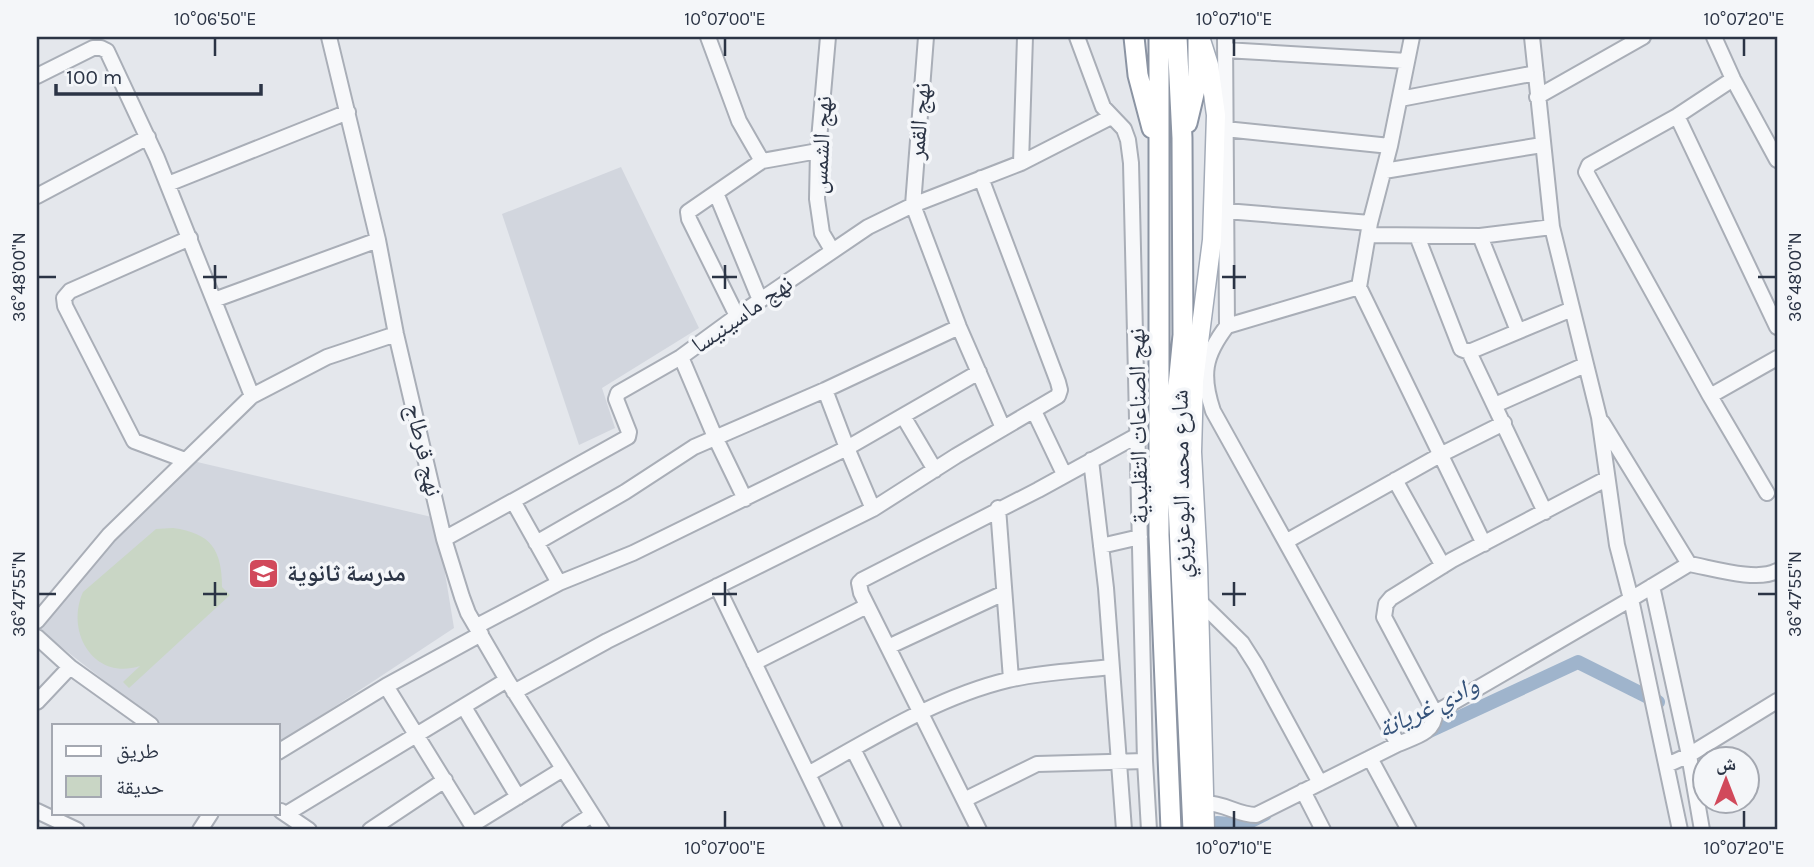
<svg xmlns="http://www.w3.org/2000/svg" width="1814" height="867" viewBox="0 0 1814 867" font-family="Karla,'Noto Naskh Arabic',sans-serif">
  <rect width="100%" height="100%" fill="#e4e7ec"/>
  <path fill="#d2d6de" d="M621,167L699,328L602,388L615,428L579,445L502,214Z
    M180,458L436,518L454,628L278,744V725H161L37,628Z"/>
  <path fill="#c9d6c5" d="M173,528C211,533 222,550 222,587L230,595L129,688L123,682L140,666C94,681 65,632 83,592L156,529Z"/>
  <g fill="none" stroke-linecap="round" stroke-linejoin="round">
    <path stroke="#9fb4cc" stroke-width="14" d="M1421,735L1578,662L1658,702
      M1217,823L1243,825L1265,814"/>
    <defs>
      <path id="minor" d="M329,37L378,240L396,334L444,539L462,597L468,613L507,680L602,830
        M708,37L739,121L762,161L818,151
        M828,37L818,151L817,199L822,233L832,250
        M926,37L913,205L959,327L1003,428
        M1077,37L1103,107L1124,129L1128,140L1131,163L1145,761L1149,830
        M1225,37L1227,326C1204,356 1201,375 1213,411L1398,744C1414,737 1435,733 1435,713
        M1532,37L1552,227L1599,417L1617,545L1631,599L1435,713L1384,617L1386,604L1391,598L1452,560L1606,479
        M1714,37L1733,79L1777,160
        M1225,50L1407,61
        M37,76L93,48H101L107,51L157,158L252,396
        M1733,79L1677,116L1589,165L1586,172L1710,396L1777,358
        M1537,97L1643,37
        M1400,99L1536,73
        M1677,116L1777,327
        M1225,129L1390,146
        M1021,163L1025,37
        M1384,171L1542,145
        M168,184L348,112
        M716,193L760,300
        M37,196L148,137
        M1226,211L1370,223
        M1368,235L1480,236L1552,227
        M1417,236L1461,349L1469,352L1572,309
        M1480,236L1518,331
        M1359,287L1484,544
        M214,300L378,240
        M737,316L689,219L688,212L762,161
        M1227,326L1359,287L1370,223L1390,146L1412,37
        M1469,352L1545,512
        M681,357L715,437L745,499
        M1710,396L1767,493
        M1495,405L1585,365
        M1034,411L1064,474
        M903,416L935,470
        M1602,422L1689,564
        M185,460L134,441L65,306L64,298L70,291L190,238
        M1091,460L1106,588L1124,830
        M1395,480L1443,566
        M998,508L1011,679
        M873,509L847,448L979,372
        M444,539L513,501
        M1287,541L1442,454L1504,423
        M536,543L625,492L694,447L825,390
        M1101,546L1140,537
        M559,583L513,501L628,437L629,432L616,399L618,393L681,357L737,316L868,227L913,205L1021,163L1111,117
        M717,586L835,830
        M1652,586L1689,755L1702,830
        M1195,597L1242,643L1256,665L1320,783
        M37,621L109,535L252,396L327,357L396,334
        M477,626L559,583L633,553L847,448L825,390L959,327
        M37,637L70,667
        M888,647L1004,593
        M754,663L867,606
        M386,686L475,830
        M514,692L607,641L873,509L956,456L1058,396L1060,390L1058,382L981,178
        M37,702L70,667L151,725
        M464,707L518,797
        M853,749L894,830
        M278,752L386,686L481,634
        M1370,758L1409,830
        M1667,765L1689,755L1777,701
        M808,774C871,739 937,697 1008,680C1041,672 1077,671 1110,667
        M1303,791L1323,830
        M964,800L1037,764L1145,761
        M1205,803C1225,803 1237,815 1256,815L1398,744
        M37,811L77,830
        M281,811L309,830
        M286,814L507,680
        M472,825L563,769
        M200,830L211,813
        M370,830L445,780
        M569,830L592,815
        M979,830L861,593L859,583L862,580L1038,490L1138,435
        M1680,830L1631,599L1689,564C1712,568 1757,582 1777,571"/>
      <path id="major" d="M1200,37L1209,65L1216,115L1212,240L1194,381L1192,452L1198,565L1205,830"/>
      <path id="highway" d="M1134,37L1138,75L1152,128
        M1159,37V535L1171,830
        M1177,37L1182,138L1183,335L1177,396L1176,460L1193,830
        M1187,123L1198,77V37"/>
    </defs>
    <use href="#minor" stroke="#a9aeb7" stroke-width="18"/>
    <use href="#major" stroke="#a3abb8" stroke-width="21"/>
    <use href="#highway" stroke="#8b94a3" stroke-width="23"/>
    <use href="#minor" stroke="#f7f8fa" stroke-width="14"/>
    <use href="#major" stroke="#fff" stroke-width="18"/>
    <use href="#highway" stroke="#fff" stroke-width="19"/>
  </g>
  <path fill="none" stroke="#2b3445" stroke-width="2.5" d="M215,38V56M725,38V56M1234,38V56M1744,38V56M215,265V289M725,265V289M1234,265V289M38,277H56M203,277H227M712,277H737M1222,277H1246M1758,277H1776M215,582V606M725,582V606M1234,582V606M38,594H56M203,594H227M712,594H737M1222,594H1246M1758,594H1776M725,811V828M1234,811V828M1744,811V828"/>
  <defs>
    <symbol id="school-square" viewBox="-11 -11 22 22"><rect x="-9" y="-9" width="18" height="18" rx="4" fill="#d1495b" stroke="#f4f6f9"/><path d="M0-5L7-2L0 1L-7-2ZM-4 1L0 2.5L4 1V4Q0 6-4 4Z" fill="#fff"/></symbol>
  </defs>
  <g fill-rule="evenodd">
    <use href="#school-square" x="246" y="556" width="35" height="35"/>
  </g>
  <g text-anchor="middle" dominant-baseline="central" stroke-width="7" stroke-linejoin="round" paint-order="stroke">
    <g font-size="24" fill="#2b3445" stroke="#f4f6f9">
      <text transform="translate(919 121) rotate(-85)">نهج القمر</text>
      <text transform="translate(821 145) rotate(-87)">نهج الشمس</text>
      <text transform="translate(742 314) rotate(-35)">نهج ماسينيسا</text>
      <text transform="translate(1138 426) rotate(-91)">نهج الصناعات التقليدية</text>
      <text transform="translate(424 450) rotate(77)">نهج قرطاج</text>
      <text transform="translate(1181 484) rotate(-91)">شارع محمد البوعزيزي</text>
    </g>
    <g font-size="24" font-weight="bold" fill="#2b3445" stroke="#f4f6f9" text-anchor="start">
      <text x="287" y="573">مدرسة ثانوية</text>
    </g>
    <g font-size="26" font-style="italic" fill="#34527a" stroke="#f4f6f9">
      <text transform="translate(1428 707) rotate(-26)">وادي غريانة</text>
    </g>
  </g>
  <rect width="1814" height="867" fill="none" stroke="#f4f6f9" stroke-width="77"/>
  <rect x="52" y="724" width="228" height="91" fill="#f4f6f9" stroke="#a4a8b1" stroke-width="2"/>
  <rect x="66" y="746" width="35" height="10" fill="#ffffff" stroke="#a4a8b1" stroke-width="2"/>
  <text x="116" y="758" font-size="21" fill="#2b3445">طريق</text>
  <rect x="66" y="776" width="35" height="21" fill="#c9d6c5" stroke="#a4a8b1" stroke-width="2"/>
  <text x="116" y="794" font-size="21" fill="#2b3445">حديقة</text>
  <g transform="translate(1726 780)"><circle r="33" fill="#f4f6f9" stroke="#a4a8b1" stroke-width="2"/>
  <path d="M0-5L12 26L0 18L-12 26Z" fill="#d1495b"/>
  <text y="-10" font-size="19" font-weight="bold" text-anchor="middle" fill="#2b3445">ش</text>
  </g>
  <path d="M56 84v10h205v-10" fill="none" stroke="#2b3445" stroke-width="3.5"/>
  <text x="66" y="84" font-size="21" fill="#2b3445" stroke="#f4f6f9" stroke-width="5" paint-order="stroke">100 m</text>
  <rect x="38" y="38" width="1738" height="790" fill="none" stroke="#2b3445" stroke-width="2.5"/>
  <g font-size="18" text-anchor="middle" fill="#2b3445">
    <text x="215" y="25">10°06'50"E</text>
    <text x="725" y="25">10°07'00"E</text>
    <text x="1234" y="25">10°07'10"E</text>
    <text x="1744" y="25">10°07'20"E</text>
    <text transform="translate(19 277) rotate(-90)" y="6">36°48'00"N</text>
    <text transform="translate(1795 277) rotate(-90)" y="6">36°48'00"N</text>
    <text transform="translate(19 594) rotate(-90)" y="6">36°47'55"N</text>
    <text transform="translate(1795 594) rotate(-90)" y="6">36°47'55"N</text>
    <text x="725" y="854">10°07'00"E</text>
    <text x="1234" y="854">10°07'10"E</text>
    <text x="1744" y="854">10°07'20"E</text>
  </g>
</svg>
